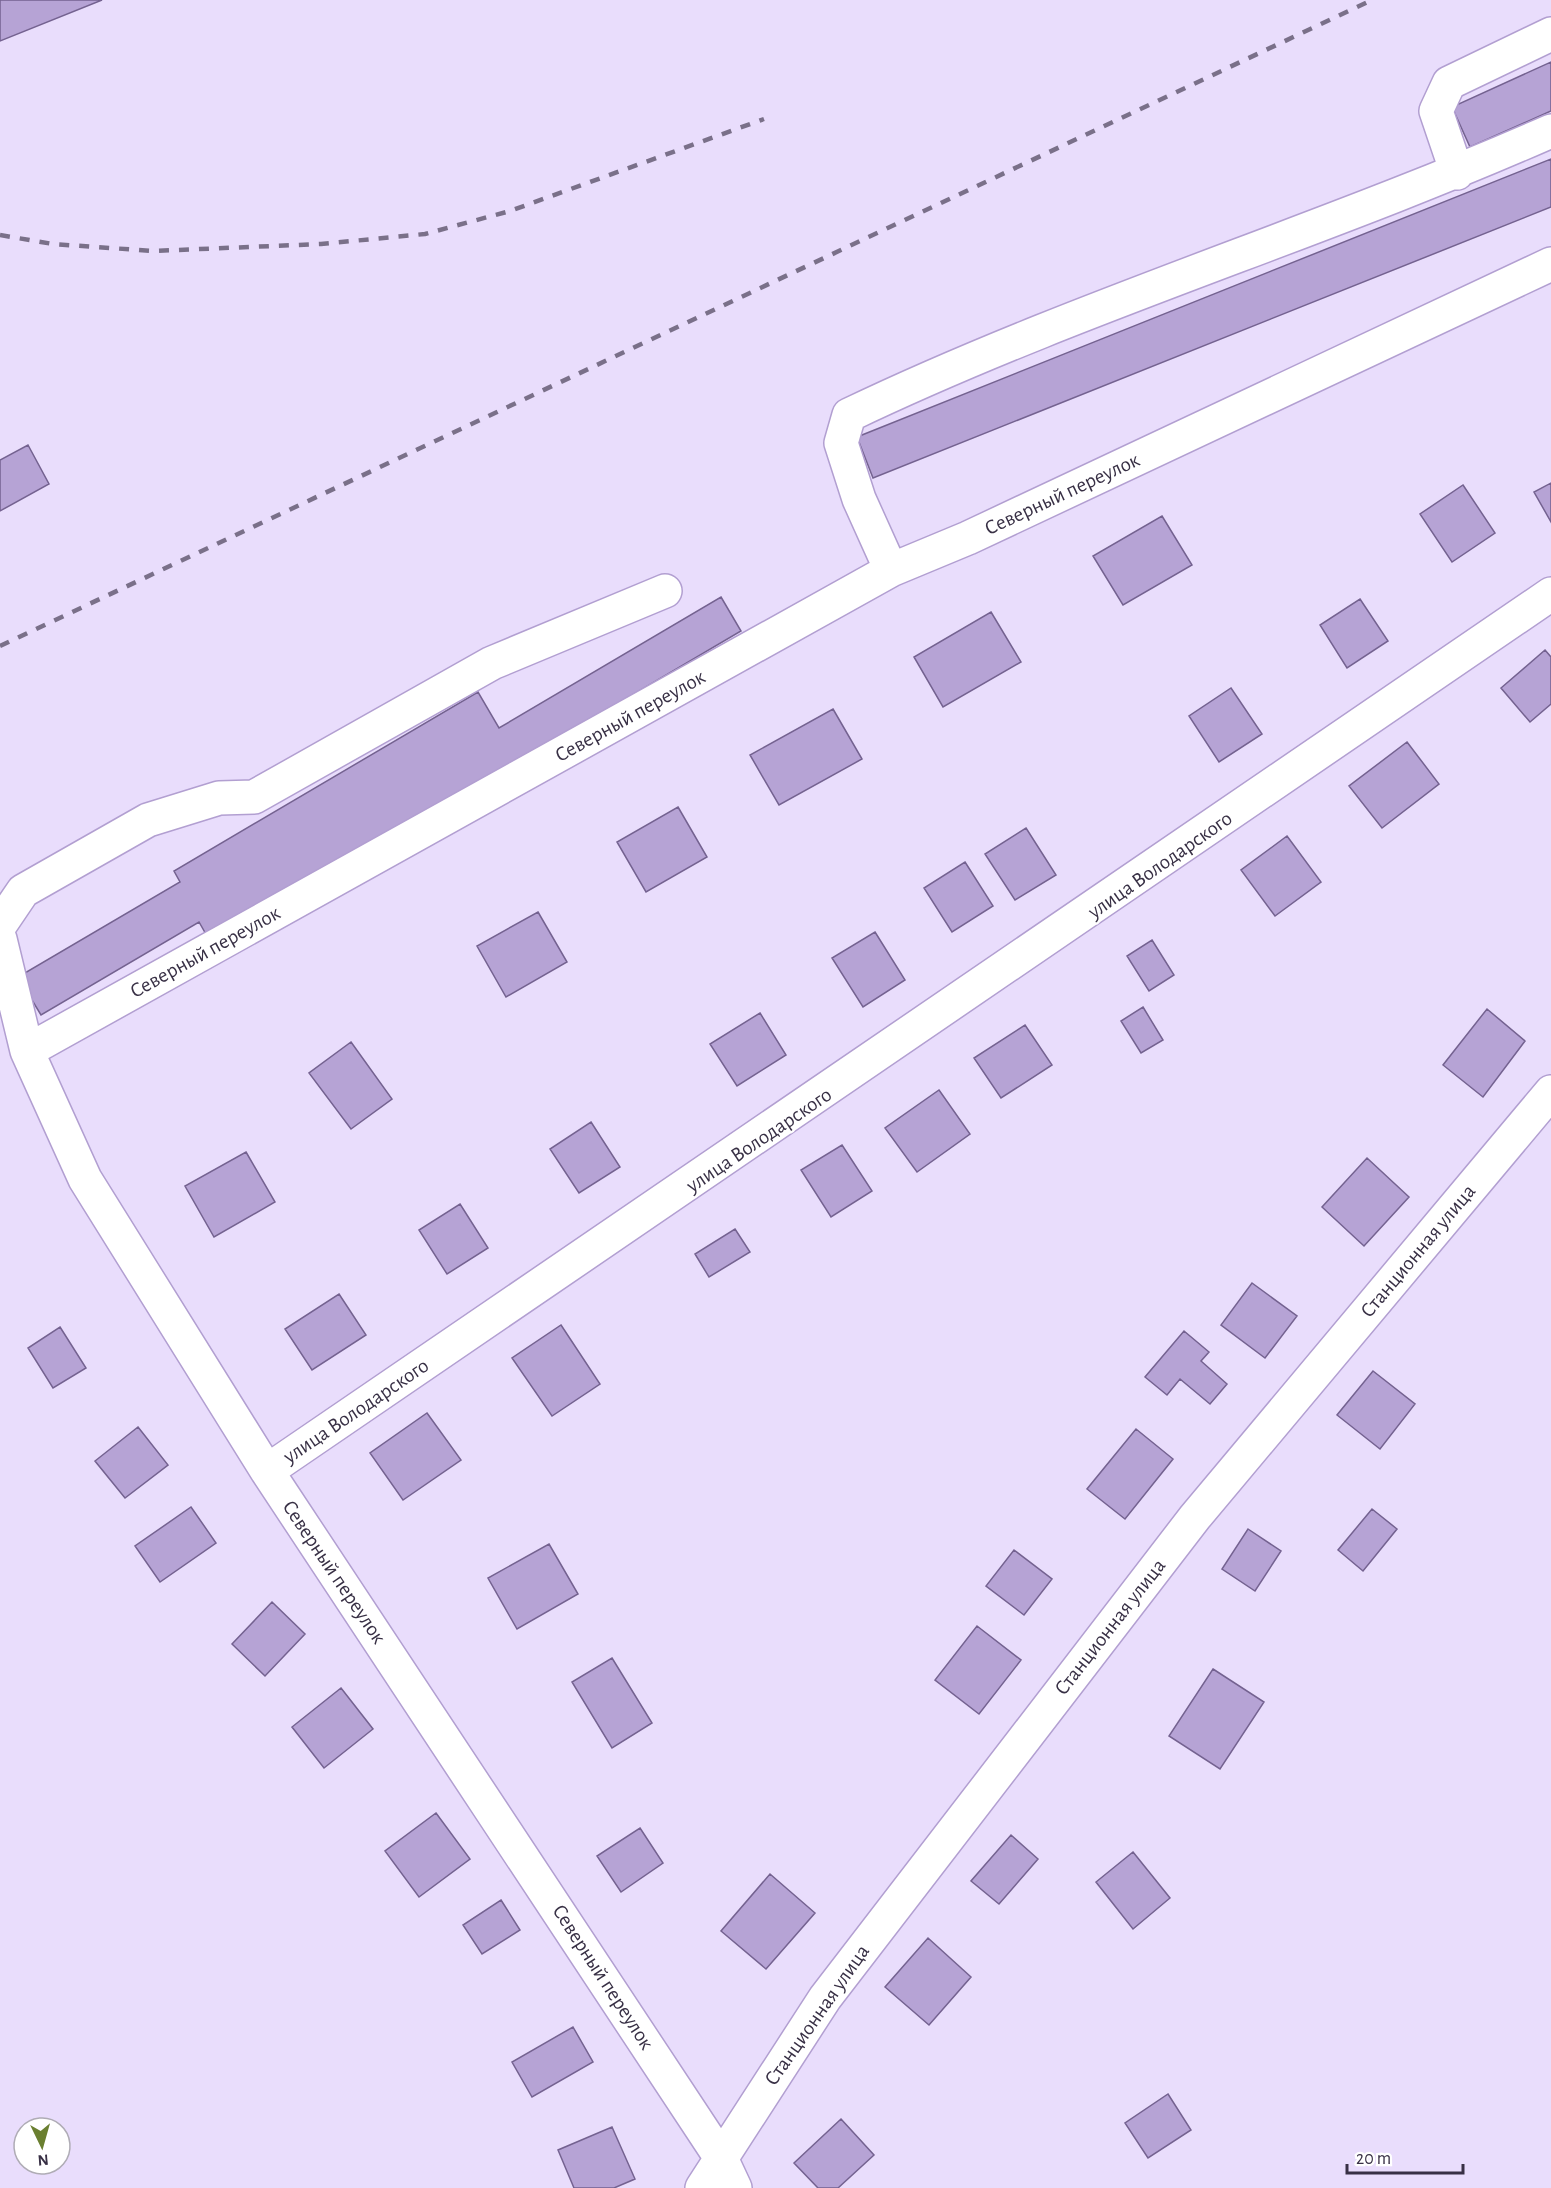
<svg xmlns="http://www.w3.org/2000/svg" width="1551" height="2188" viewBox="0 0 1551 2188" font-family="'Alegreya Sans',sans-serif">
  <rect width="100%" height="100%" fill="#e9ddfc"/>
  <path fill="#b6a3d5" stroke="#746290" stroke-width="1.5" d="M0,0H102L0,41Z
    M1551,62V111L1470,147L1452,107Z
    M1551,159V207L873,478L857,437Z
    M28,445L49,484L0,511V460Z
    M1551,483V522L1534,492Z
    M1463,485L1495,533L1452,562L1420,514Z
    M1162,516L1192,565L1123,605L1093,556Z
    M721,597L741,631L211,943L199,922L41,1015L18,977L180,882L174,871L478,692L499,728Z
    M1360,599L1388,641L1347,668L1320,625Z
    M991,612L1021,662L943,707L914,657Z
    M1545,650L1551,657V704L1530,722L1501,688Z
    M1231,688L1262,734L1219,762L1189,716Z
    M833,709L862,759L779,805L750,755Z
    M1407,742L1439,784L1382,828L1349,786Z
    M678,807L707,857L646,892L617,842Z
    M1026,828L1056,875L1015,900L985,854Z
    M1026,828L1056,875L1015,900L985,854Z
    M1287,836L1321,882L1275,916L1241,870Z
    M965,862L993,906L952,932L924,888Z
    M538,912L567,962L506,997L477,946Z
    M875,932L905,980L863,1007L832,958Z
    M1152,940L1174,975L1149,991L1127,956Z
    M1143,1007L1163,1040L1141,1053L1121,1021Z
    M1487,1009L1525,1041L1483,1097L1443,1065Z
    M760,1013L786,1055L737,1086L710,1044Z
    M1025,1025L1052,1065L1001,1098L974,1058Z
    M351,1042L392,1099L351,1129L309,1073Z
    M939,1090L970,1134L917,1172L885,1128Z
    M591,1122L620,1167L579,1193L550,1149Z
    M842,1145L872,1191L831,1217L801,1170Z
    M246,1152L275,1202L214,1237L185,1186Z
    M1367,1158L1409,1197L1364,1246L1322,1207Z
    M460,1204L488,1248L447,1274L419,1230Z
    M735,1229L750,1252L709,1277L695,1254Z
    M1252,1283L1297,1316L1265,1358L1221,1325Z
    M339,1294L366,1335L312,1370L285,1329Z
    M561,1325L600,1384L552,1416L512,1358Z
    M60,1327L86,1368L53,1388L28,1348Z
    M1184,1331L1209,1352L1201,1361L1227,1384L1210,1404L1180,1379L1167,1395L1145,1377Z
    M1373,1371L1415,1404L1380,1449L1337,1415Z
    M427,1413L461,1460L403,1500L370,1453Z
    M138,1427L168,1465L125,1498L95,1461Z
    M1136,1429L1173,1459L1125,1519L1087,1489Z
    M191,1507L216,1543L160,1582L135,1546Z
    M1372,1509L1397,1529L1363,1571L1338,1550Z
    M1248,1529L1281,1551L1255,1591L1222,1569Z
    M549,1544L578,1594L517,1629L488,1578Z
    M1014,1550L1052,1579L1024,1615L986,1586Z
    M272,1602L305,1634L265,1676L232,1644Z
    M977,1626L1021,1660L979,1714L935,1680Z
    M612,1658L652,1723L612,1748L572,1682Z
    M1213,1669L1264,1702L1220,1769L1169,1736Z
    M341,1688L373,1729L324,1768L292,1727Z
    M436,1813L470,1859L419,1897L385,1851Z
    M640,1828L663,1863L621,1892L597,1856Z
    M1011,1835L1038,1859L999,1904L971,1881Z
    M1133,1852L1170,1898L1133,1929L1096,1882Z
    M770,1874L815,1913L766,1969L721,1931Z
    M501,1900L520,1930L482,1954L463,1925Z
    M928,1938L971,1977L929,2025L885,1987Z
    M573,2027L593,2062L532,2097L512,2062Z
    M1168,2094L1191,2130L1148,2158L1125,2123Z
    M841,2119L874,2155L838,2188H818L794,2163Z
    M612,2127L635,2179L614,2188H574L558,2150Z"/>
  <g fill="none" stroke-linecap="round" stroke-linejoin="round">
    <defs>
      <path id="minor" d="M1457,173L1436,111L1449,83L1551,34
        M891,570L859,499L841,443L849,415C1077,306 1320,233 1551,131
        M0,925L23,891L148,820L219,798L254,797L492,663L665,591
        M0,939L27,1051
        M267,1471L1551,594
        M702,2188L825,1998L1195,1517L1551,1092
        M735,2188L721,2158L267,1471L85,1179L27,1051L891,570L968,538L1551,264"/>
    </defs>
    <use href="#minor" stroke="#b29fd1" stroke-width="36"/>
    <use href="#minor" stroke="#fff" stroke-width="33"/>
    <path stroke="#7a7089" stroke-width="4.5" stroke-dasharray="10 10" stroke-linecap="butt" d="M0,235L53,244L153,251L321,244L425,234L510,211L764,119
      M0,646L1372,0"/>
  </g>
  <g text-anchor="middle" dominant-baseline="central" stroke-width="4.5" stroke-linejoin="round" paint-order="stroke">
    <g font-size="21" fill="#383045" stroke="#fff">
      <text transform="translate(1062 494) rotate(-25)">Северный переулок</text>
      <text transform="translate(630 716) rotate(-29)">Северный переулок</text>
      <text transform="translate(1160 865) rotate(-35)">улица Володарского</text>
      <text transform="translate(205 952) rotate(-29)">Северный переулок</text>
      <text transform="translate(759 1140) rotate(-34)">улица Володарского</text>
      <text transform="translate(1418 1251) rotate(-50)">Станционная улица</text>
      <text transform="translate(356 1411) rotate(-34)">улица Володарского</text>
      <text transform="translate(334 1572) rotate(56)">Северный переулок</text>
      <text transform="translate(1110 1627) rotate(-52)">Станционная улица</text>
      <text transform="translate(603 1977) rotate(57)">Северный переулок</text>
      <text transform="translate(817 2015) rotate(-55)">Станционная улица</text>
    </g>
  </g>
  <g transform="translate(42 2146) rotate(175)"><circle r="28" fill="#ffffff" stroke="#afacb5" stroke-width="1.5"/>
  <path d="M0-4.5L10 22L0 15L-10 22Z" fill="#6a7f30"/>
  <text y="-9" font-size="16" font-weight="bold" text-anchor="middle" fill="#383045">N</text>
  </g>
  <path d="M1347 2164v9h116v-9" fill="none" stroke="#383045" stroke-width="3"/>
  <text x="1356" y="2164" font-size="18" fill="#383045" stroke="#ffffff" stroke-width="4.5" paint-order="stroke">20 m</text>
</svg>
